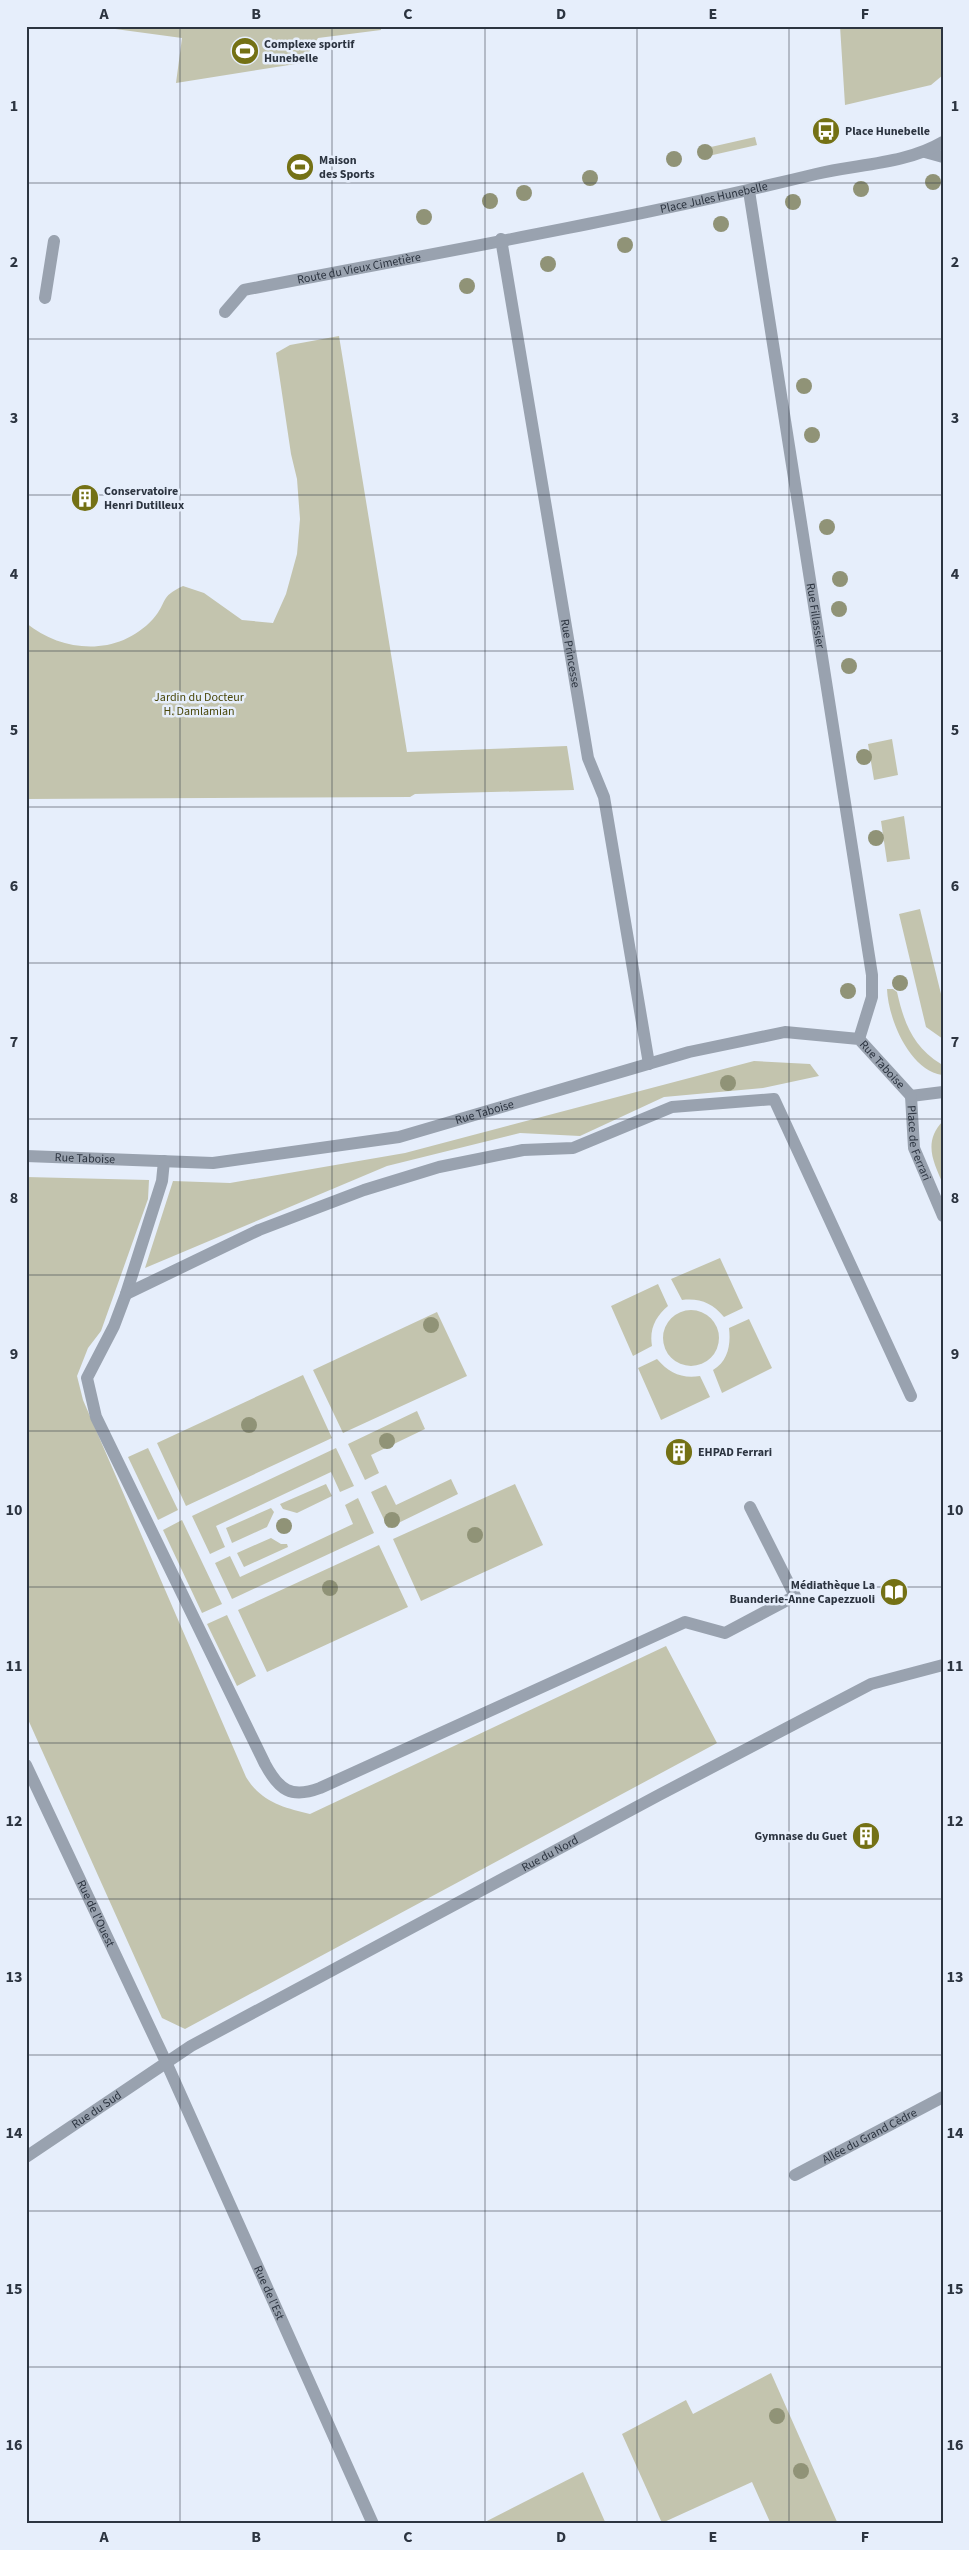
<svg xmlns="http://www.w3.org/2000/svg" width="969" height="2550" viewBox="0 0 969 2550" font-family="'Source Sans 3',sans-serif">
  <rect width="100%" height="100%" fill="#e6eefb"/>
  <path fill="#c3c4ae" d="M93,26H381V30L318,38L302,63L176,83L182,38Z
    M840,26H943V75L931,85L845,105Z
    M755,137L757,145L704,157L702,149Z
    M339,336L407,752L567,746L574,790L415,794L410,797L26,799V623C63,653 118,657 153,619C168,602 159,597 183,586L204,593L242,620L273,623L286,594L297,554L300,519L297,479L291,454L276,353L290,345Z
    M892,739L898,775L874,780L868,744Z
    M904,816L910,859L887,862L881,821Z
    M920,909L943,1002V1039L926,1027L899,914Z
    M887,989H893L897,992C904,1023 913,1047 941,1064L942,1075C909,1070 888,1018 887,989Z
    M754,1061L810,1064L819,1076L763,1088L664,1097L580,1136L520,1133L387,1166L145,1268L173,1181L230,1183L405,1153Z
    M943,1121V1184C933,1161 923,1142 943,1121Z
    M26,1177L149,1180L148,1199L101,1331L88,1348L77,1376L83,1400L246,1777C261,1802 284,1808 310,1814L666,1646L717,1743L185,2029L162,2018L26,1715Z
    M720,1258L743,1308L724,1317C712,1303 700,1298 682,1300L671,1279Z
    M658,1284L668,1306C656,1316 649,1329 652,1346L633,1356L611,1306Z
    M663 1338a28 28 0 1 1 56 0a28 28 0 1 1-56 0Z
    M437,1312L467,1376L343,1433L313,1370Z
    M749,1319L772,1368L722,1393L713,1370C728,1361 731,1345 729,1328Z
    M657,1359C669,1373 682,1379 700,1376L710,1397L661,1420L638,1368Z
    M303,1375L332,1438L186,1506L157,1443Z
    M417,1411L425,1429L371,1455L379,1473L365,1480L348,1444Z
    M148,1448L178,1510L158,1520L128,1457Z
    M336,1448L354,1486L340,1492L331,1472L216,1526L225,1547L210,1554L192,1516Z
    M451,1479L458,1494L388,1528L371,1492L386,1485L396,1505Z
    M326,1484L332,1496L297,1513L283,1509L280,1504Z
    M515,1484L543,1545L421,1601L393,1539Z
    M358,1498L374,1533L232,1599L215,1563L230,1556L240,1577L353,1524L345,1505Z
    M271,1508L274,1512L267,1527L232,1543L226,1528Z
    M182,1520L222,1604L202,1613L163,1530Z
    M271,1538L281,1544H287L288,1547L244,1567L237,1553Z
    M379,1545L408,1607L267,1672L238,1610Z
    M227,1615L256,1676L237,1686L207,1624Z
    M771,2373L838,2524H768L770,2522L752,2482L662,2523L622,2434L686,2400L693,2414Z
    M583,2472L606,2524H484L483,2523Z"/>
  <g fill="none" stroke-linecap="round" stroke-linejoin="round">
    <g stroke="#99a2af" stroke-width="12">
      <path d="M925,152L943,157"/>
      <path id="s1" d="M749,191L872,975V997L859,1039"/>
      <path id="s2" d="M501,239L588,758L604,797L649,1064"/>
      <path d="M45,298L54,241"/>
      <path id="s3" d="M225,312L244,290C435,253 627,220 816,174C858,164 906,164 943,142"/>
      <path id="s4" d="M911,1096L914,1148L943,1216"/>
      <path d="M911,1096L943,1092"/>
      <path id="s5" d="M26,1156L213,1163L399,1137L689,1052L785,1032L859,1039L911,1096"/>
      <path d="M164,1161L162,1181L126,1294L114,1326L87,1378L96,1417L265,1764C279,1790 291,1799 320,1788L685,1622L725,1633L795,1596L750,1507"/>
      <path d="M126,1294L259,1230L364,1190L439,1167L523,1150L573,1148L672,1107L774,1099L911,1396"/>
      <path id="s6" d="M26,1765L166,2062L373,2524"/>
      <path id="s7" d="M26,2157L191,2046L659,1795L871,1684L943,1665"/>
      <path id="s8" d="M795,2175L943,2097"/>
    </g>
  </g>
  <g fill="#909377">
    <circle cx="705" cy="152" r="8"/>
    <circle cx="674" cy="159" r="8"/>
    <circle cx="590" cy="178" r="8"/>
    <circle cx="933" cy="182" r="8"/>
    <circle cx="861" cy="189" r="8"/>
    <circle cx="524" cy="193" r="8"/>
    <circle cx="490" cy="201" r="8"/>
    <circle cx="793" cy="202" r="8"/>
    <circle cx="424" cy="217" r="8"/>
    <circle cx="721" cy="224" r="8"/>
    <circle cx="625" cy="245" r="8"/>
    <circle cx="548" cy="264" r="8"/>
    <circle cx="467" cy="286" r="8"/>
    <circle cx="804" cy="386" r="8"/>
    <circle cx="812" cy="435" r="8"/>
    <circle cx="827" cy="527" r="8"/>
    <circle cx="840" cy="579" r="8"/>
    <circle cx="839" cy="609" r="8"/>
    <circle cx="849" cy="666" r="8"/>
    <circle cx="864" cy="757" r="8"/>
    <circle cx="876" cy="838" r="8"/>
    <circle cx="900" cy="983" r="8"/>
    <circle cx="848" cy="991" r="8"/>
    <circle cx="728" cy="1083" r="8"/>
    <circle cx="431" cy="1325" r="8"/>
    <circle cx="249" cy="1425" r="8"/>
    <circle cx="387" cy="1441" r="8"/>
    <circle cx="392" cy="1520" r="8"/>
    <circle cx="284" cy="1526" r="8"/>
    <circle cx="475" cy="1535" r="8"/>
    <circle cx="330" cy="1588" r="8"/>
    <circle cx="777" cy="2416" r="8"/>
    <circle cx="801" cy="2471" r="8"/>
  </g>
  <path fill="none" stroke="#2c3440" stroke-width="1" stroke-opacity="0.55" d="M180,26V2524M332,26V2524M485,26V2524M637,26V2524M789,26V2524M26,183H943M26,339H943M26,495H943M26,651H943M26,807H943M26,963H943M26,1119H943M26,1275H943M26,1431H943M26,1587H943M26,1743H943M26,1899H943M26,2055H943M26,2211H943M26,2367H943"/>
  <defs>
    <symbol id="stadium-disc" viewBox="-11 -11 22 22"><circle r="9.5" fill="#747115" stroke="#e6eefb"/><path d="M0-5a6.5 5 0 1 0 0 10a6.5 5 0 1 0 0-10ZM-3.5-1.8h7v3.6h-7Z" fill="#fff"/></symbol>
    <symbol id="bus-disc" viewBox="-11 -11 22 22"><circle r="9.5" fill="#747115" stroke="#e6eefb"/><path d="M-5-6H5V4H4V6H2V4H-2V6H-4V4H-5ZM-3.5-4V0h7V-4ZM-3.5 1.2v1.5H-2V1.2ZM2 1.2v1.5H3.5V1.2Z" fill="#fff"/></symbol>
    <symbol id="building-disc" viewBox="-11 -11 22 22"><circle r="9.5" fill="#747115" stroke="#e6eefb"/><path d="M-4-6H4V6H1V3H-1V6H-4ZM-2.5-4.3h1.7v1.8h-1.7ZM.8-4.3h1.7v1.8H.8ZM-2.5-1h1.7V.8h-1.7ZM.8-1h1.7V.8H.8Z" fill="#fff"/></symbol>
    <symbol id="library-disc" viewBox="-11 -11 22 22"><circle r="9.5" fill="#747115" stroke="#e6eefb"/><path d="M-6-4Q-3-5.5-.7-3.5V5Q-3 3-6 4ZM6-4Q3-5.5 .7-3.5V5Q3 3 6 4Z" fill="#fff"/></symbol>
  </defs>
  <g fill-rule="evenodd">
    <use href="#stadium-disc" x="229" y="35" width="32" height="32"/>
    <use href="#bus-disc" x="810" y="115" width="32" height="32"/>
    <use href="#stadium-disc" x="284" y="151" width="32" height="32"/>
    <use href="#building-disc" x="69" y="482" width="32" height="32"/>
    <use href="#building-disc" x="663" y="1436" width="32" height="32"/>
    <use href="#library-disc" x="878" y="1576" width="32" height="32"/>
    <use href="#building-disc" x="850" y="1820" width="32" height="32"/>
  </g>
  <g text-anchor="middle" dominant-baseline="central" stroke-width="5" stroke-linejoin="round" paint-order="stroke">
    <g font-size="12" font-weight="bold" fill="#2c3440" stroke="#e6eefb" text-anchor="start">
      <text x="264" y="44">Complexe sportif<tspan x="264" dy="14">Hunebelle</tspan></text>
      <text x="845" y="131">Place Hunebelle</text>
      <text x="319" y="160">Maison<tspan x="319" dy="14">des Sports</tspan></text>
      <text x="104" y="491">Conservatoire<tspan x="104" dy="14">Henri Dutilleux</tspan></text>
      <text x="698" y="1452">EHPAD Ferrari</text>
      <text x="875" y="1585" text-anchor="end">Médiathèque La<tspan x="875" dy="14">Buanderie-Anne Capezzuoli</tspan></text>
      <text x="847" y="1836" text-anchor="end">Gymnase du Guet</text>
    </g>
    <g font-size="12" fill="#2c3440" stroke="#e6eefb">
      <text stroke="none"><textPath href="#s3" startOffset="508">Place Jules Hunebelle</textPath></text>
      <text stroke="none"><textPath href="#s3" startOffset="146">Route du Vieux Cimetière</textPath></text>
      <text stroke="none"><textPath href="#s1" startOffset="430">Rue Fillassier</textPath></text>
      <text stroke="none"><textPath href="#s2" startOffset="420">Rue Princesse</textPath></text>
      <text stroke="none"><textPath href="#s5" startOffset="884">Rue Taboise</textPath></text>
      <text stroke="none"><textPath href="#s5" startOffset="464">Rue Taboise</textPath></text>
      <text stroke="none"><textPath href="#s4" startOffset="48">Place de Ferrari</textPath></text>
      <text stroke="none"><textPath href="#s5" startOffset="59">Rue Taboise</textPath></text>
      <text stroke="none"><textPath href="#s7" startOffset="606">Rue du Nord</textPath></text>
      <text stroke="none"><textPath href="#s6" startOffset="164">Rue de l'Ouest</textPath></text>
      <text stroke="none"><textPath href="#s7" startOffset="85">Rue du Sud</textPath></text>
      <text stroke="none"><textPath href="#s8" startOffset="84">Allée du Grand Cèdre</textPath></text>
      <text stroke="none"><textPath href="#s6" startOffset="581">Rue de l'Est</textPath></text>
    </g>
    <g font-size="12" fill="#4a480b" stroke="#e6eefb">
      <text x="199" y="697">Jardin du Docteur<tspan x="199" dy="14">H. Damlamian</tspan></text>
    </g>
  </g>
  <rect width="969" height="2550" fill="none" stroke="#e6eefb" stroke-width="55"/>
  <rect x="28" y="28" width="914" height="2494" fill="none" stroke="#2c3440" stroke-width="2"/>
  <g font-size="16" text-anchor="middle" font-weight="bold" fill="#2c3440">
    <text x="104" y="19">A</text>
    <text x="256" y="19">B</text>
    <text x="408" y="19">C</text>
    <text x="561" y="19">D</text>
    <text x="713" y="19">E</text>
    <text x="865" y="19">F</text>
    <text x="14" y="111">1</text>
    <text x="955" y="111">1</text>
    <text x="14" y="267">2</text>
    <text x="955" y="267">2</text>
    <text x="14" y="423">3</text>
    <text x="955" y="423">3</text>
    <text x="14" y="579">4</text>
    <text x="955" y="579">4</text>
    <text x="14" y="735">5</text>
    <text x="955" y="735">5</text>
    <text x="14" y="891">6</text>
    <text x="955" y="891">6</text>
    <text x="14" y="1047">7</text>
    <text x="955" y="1047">7</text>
    <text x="14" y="1203">8</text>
    <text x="955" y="1203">8</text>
    <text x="14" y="1359">9</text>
    <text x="955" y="1359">9</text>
    <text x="14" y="1515">10</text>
    <text x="955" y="1515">10</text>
    <text x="14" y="1671">11</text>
    <text x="955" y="1671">11</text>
    <text x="14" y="1826">12</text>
    <text x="955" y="1826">12</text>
    <text x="14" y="1982">13</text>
    <text x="955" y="1982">13</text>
    <text x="14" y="2138">14</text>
    <text x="955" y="2138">14</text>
    <text x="14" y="2294">15</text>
    <text x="955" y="2294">15</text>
    <text x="14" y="2450">16</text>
    <text x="955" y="2450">16</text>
    <text x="104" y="2542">A</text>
    <text x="256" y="2542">B</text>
    <text x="408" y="2542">C</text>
    <text x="561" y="2542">D</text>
    <text x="713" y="2542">E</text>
    <text x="865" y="2542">F</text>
  </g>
</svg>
